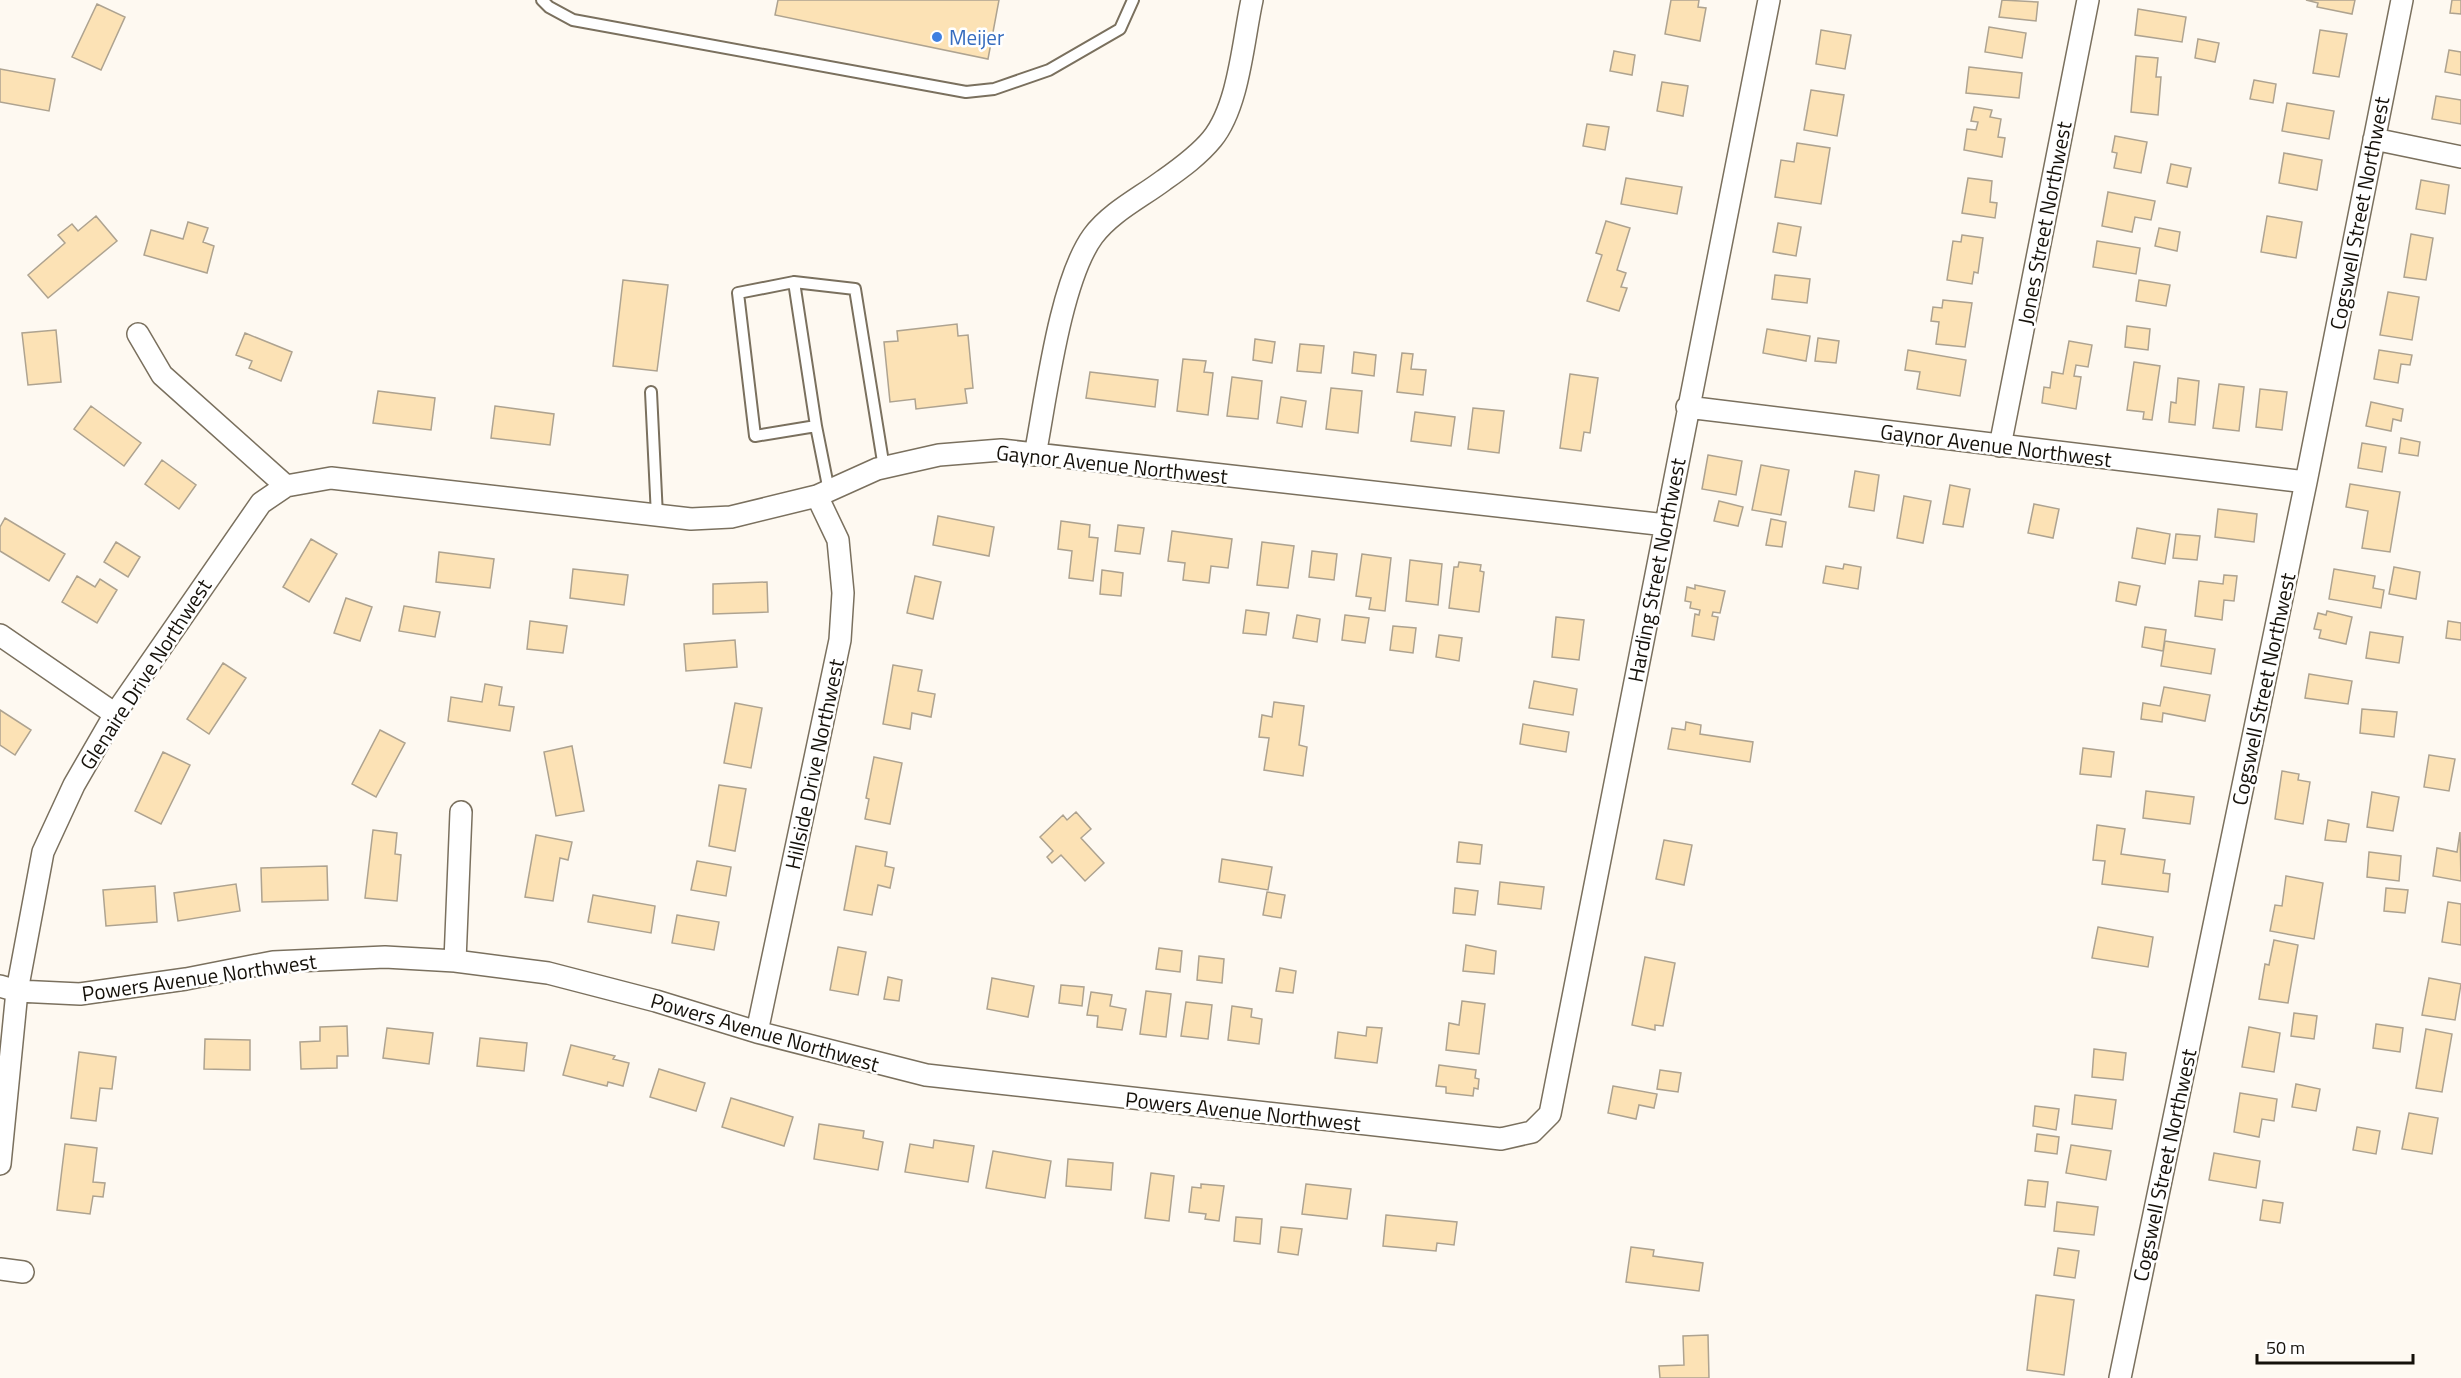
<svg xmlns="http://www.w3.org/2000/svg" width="2461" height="1378" viewBox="0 0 2461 1378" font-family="'Titillium Web',sans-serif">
  <rect width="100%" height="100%" fill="#fef9f1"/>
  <path fill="#fce2b5" stroke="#aea390" stroke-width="1.5" d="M778,0H999L988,59L775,15Z
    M1671,0H1699L1698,7L1706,8L1700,41L1665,34Z
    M2002,0L2038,2L2036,21L1999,17Z
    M2306,0H2355L2352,14L2317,7L2318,3Z
    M2452,0H2461V14L2450,13Z
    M97,4L125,17L101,70L72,57Z
    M2138,9L2186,17L2182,42L2135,35Z
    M1989,27L2026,33L2022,58L1985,52Z
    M1821,30L1851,35L1845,69L1816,64Z
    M2320,30L2347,34L2339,77L2313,73Z
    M2198,39L2219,43L2215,62L2195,58Z
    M2449,50L2461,52V75L2445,72Z
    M1614,51L1635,55L1632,75L1610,71Z
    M2136,56L2158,58L2156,77H2161L2158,115L2131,112Z
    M1969,67L2022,73L2019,98L1966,93Z
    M0,69L55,79L49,111L0,102Z
    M2254,80L2276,84L2273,103L2250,99Z
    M1662,82L1688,86L1683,116L1657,111Z
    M1811,90L1844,95L1837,136L1804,130Z
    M2436,96L2461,100V124L2432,119Z
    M2287,103L2334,111L2329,139L2282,131Z
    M1974,107L1992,110L1990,117L2001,119L1998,137L2005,138L2002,157L1964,150L1967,129L1976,130L1978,122L1971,121Z
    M1587,124L1609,127L1605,150L1583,146Z
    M2115,136L2147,142L2141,173L2114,168L2117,153L2112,152Z
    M1797,143L1830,148L1821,204L1775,197L1781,160L1794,162Z
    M2284,153L2322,160L2317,190L2279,183Z
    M2171,164L2191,168L2187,187L2167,183Z
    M1626,178L1682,187L1677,214L1621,204Z
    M1968,178L1992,181L1990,202L1997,203L1995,218L1962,213Z
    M2421,180L2449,185L2445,214L2416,209Z
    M2108,192L2155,201L2151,220L2135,217L2132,232L2102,226Z
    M96,216L117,241L48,298L28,275L65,243L58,235L72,224L78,231Z
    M2267,216L2302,222L2296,258L2261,252Z
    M1606,221L1630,228L1617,270L1626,273L1621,287L1627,288L1619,311L1587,301L1602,255L1596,253Z
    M188,222L208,228L203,242L214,246L207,273L144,255L151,230L183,239Z
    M1778,223L1801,227L1796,256L1773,252Z
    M2159,228L2180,232L2177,251L2155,246Z
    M2411,234L2433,238L2426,280L2404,277Z
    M1962,235L1983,238L1978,273L1974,272L1972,284L1947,280L1953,241L1961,242Z
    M2097,241L2140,248L2136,274L2093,267Z
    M1775,275L1810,279L1807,303L1772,299Z
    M623,280L668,285L657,371L613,366Z
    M2139,280L2170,285L2166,306L2136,301Z
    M2388,292L2419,297L2412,340L2380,335Z
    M1943,300L1972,303L1965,347L1936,344L1939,322L1931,321L1933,307L1942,308Z
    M957,324L958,336L968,335L973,388L965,389L967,403L916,409L915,399L890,402L884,342L898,341L897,331Z
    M2127,326L2150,329L2148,350L2125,347Z
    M1767,329L1810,336L1806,361L1763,353Z
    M56,330L61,382L28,385L22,333Z
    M245,333L292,352L281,381L249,368L252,361L236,355Z
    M1818,338L1839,341L1836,363L1815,361Z
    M1255,339L1275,342L1272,363L1253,360Z
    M2069,341L2092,345L2088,367L2076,365L2074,376L2081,377L2076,409L2042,403L2044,387L2050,388L2052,372L2063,374Z
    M1300,344L1324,346L1321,373L1297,371Z
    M1908,350L1966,360L1960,396L1917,389L1920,372L1905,370Z
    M2379,350L2412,355L2410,365L2401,364L2398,383L2374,379Z
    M1354,352L1376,355L1374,376L1352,373Z
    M1402,353L1413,354L1411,369L1426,370L1423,395L1397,392Z
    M1183,359L1206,361L1204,372L1213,373L1208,415L1177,411Z
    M2134,362L2160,366L2152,420L2143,419L2144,412L2127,410Z
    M1090,372L1158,380L1155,407L1086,398Z
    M1570,374L1598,378L1590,433L1584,432L1581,451L1560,448Z
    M1232,377L1262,381L1258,419L1227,416Z
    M2178,378L2199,381L2195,425L2169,422L2171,402L2176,403Z
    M2219,384L2244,387L2239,431L2213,428Z
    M1331,388L1362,391L1358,433L1326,429Z
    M2260,389L2287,392L2282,430L2256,427Z
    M378,391L435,398L431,430L373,423Z
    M1281,397L1306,401L1302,427L1277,423Z
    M2371,402L2403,409L2401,421L2393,419L2391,431L2366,426Z
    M91,406L141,443L124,466L74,429Z
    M495,406L554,414L550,445L491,438Z
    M1473,408L1504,411L1499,453L1468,449Z
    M1415,412L1455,417L1451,446L1411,441Z
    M2401,438L2420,442L2418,456L2399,453Z
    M2362,443L2386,447L2382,472L2358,468Z
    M1708,455L1742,461L1736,495L1702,489Z
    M162,460L196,485L179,509L145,484Z
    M1761,465L1789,470L1781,515L1752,510Z
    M1855,471L1879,475L1874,511L1849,507Z
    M2350,484L2400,492L2390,552L2362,548L2368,511L2346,507Z
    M1950,485L1970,489L1963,527L1943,524Z
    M1904,496L1931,501L1923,543L1897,538Z
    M1719,501L1743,507L1738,526L1714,521Z
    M2034,504L2059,509L2053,538L2028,533Z
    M2218,509L2257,514L2254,542L2215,537Z
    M938,516L994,527L989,556L933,545Z
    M5,518L65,554L49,581L0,551V527Z
    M1771,519L1786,522L1782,547L1766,545Z
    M1061,521L1090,525L1089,537L1098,538L1093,581L1069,578L1072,551L1058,549Z
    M1118,525L1144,528L1140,554L1115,551Z
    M2137,528L2170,534L2165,564L2132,558Z
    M1172,531L1232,539L1228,568L1211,566L1209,583L1183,580L1185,563L1168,561Z
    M2176,534L2200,536L2197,560L2173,558Z
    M311,539L337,554L309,602L283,587Z
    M116,542L140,557L128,577L104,562Z
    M1262,542L1294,546L1288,588L1257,585Z
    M1312,551L1337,554L1334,580L1309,577Z
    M439,552L494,559L490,588L436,582Z
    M1362,554L1391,558L1385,611L1369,609L1371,598L1356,596Z
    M1410,560L1442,564L1438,605L1406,601Z
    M1459,562L1481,565L1480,571L1484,572L1479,612L1449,608L1454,567H1458Z
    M1844,564L1861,567L1858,589L1823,583L1826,566L1843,569Z
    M2394,567L2420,572L2416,599L2389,594Z
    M573,569L628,575L624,605L570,598Z
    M2334,569L2375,576L2373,588L2384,590L2381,608L2329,599Z
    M1102,570L1123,573L1121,596L1100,594Z
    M2224,575L2237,576L2234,601L2224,600L2222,620L2195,616L2199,581L2223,584Z
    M77,576L95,587L100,579L117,590L97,623L62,602Z
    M915,576L941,582L933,619L907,613Z
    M767,582L768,612L713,614V584Z
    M2119,582L2140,586L2136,605L2116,601Z
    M1695,585L1725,591L1720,613L1713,612L1712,616L1718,617L1714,640L1692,636L1695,614L1699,615L1700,610L1690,608L1691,602L1685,601L1687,587L1695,589Z
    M346,598L372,607L360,641L334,633Z
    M404,606L440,612L435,637L399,631Z
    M1246,610L1269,613L1266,635L1243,633Z
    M2327,611L2352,617L2346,644L2319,638L2321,630L2314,629L2318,613L2326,615Z
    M1297,615L1320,619L1317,642L1293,638Z
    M1345,615L1369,618L1365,643L1342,640Z
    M1556,617L1584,620L1579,660L1552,657Z
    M530,621L567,626L563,653L527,649Z
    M2448,621L2461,623V640L2446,638Z
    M1393,626L1416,628L1413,653L1390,650Z
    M2145,627L2166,630L2163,651L2142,647Z
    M2370,632L2403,637L2399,663L2366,658Z
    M1439,635L1462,638L1459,661L1436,657Z
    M735,640L737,667L686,671L684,644Z
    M2165,641L2215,649L2211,674L2161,666Z
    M223,663L246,678L209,734L187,719Z
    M893,665L922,670L918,691L935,694L931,717L912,713L910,729L883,724Z
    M2309,674L2352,681L2348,704L2305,698Z
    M1534,681L1577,689L1573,715L1529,708Z
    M485,684L502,687L499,705L514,707L510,731L448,721L451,697L482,702Z
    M2164,687L2210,695L2205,721L2163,713L2162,722L2141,719L2143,703L2160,706Z
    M1274,702L1304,706L1299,745L1307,747L1303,776L1264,770L1269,738L1259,737L1262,715L1272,717Z
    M735,703L762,708L751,768L724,763Z
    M2362,709L2397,712L2394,737L2360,733Z
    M0,710L31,730L15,755L0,745Z
    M1686,722L1701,725L1700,734L1753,742L1750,762L1668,749L1672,728L1685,730Z
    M1523,724L1569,732L1566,752L1520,744Z
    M380,730L405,743L376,797L352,784Z
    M572,746L584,811L556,816L544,752Z
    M2083,748L2114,752L2111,777L2080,774Z
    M163,752L190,765L161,824L135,811Z
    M2429,755L2455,759L2449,791L2424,787Z
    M874,757L902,763L890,824L865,819L869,799L866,798Z
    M2282,771L2299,774L2298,780L2310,782L2303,824L2275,819Z
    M719,785L746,789L735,851L709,846Z
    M2146,791L2194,797L2190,824L2143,818Z
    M2372,792L2399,797L2393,831L2367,827Z
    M1076,812L1091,829L1081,838L1104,863L1085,881L1061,855L1052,863L1047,857L1053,851L1040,837L1063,815L1067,820Z
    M2328,820L2349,824L2346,842L2325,840Z
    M2097,825L2125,829L2121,854L2165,860L2163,873L2170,874L2168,892L2102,884L2105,861L2093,860Z
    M373,830L397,833L395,854L401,855L397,901L365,898Z
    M2460,832L2461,881L2433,876L2437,848L2457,852Z
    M536,835L572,842L568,860L560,858L553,901L525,897Z
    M1664,840L1692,845L1684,885L1656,879Z
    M1459,842L1482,845L1480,864L1457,862Z
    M856,846L887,852L885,866L894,868L890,888L878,885L872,915L844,910Z
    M2369,852L2401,856L2399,881L2367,877Z
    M1222,859L1272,867L1268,890L1219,882Z
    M697,861L731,867L726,896L691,890Z
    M327,866L328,900L262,902L261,868Z
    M2286,876L2323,883L2314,939L2270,931L2275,905L2282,906Z
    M1500,882L1544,887L1541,909L1498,904Z
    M236,884L240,911L178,921L174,893Z
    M155,886L157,922L106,926L103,890Z
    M1455,888L1478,891L1475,915L1453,913Z
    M2386,888L2408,890L2405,913L2384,911Z
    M1267,892L1285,895L1281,918L1263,915Z
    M593,895L655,906L651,933L588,922Z
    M2448,902L2461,904V945L2442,942Z
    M677,915L719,922L714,950L672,943Z
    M2098,927L2153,937L2148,967L2092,958Z
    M2274,940L2298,945L2288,1003L2259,999L2265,964L2269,965Z
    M1466,945L1496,951L1494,974L1463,971Z
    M838,947L866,952L858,995L830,990Z
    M1159,948L1182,951L1180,972L1156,969Z
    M1199,956L1224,959L1222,983L1197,980Z
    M1645,957L1675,963L1663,1026L1655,1025V1030L1632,1025Z
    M1280,968L1296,971L1293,993L1276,991Z
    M888,977L902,980L899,1001L884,999Z
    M992,978L1034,986L1028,1017L987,1009Z
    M2429,978L2461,984L2455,1020L2422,1015Z
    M1061,985L1084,987L1082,1006L1059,1003Z
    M1146,991L1171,994L1166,1037L1140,1034Z
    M1091,992L1112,995L1110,1006L1126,1009L1122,1030L1097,1027L1098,1016L1087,1015Z
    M1462,1001L1485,1004L1479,1054L1446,1050L1449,1023L1459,1025Z
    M1186,1002L1212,1005L1208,1039L1181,1036Z
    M1232,1006L1252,1009L1251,1017L1262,1019L1259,1044L1228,1040Z
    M2294,1013L2317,1016L2314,1039L2291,1036Z
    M2376,1024L2403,1028L2400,1052L2373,1048Z
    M347,1026L348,1056H337V1068L301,1069L300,1042L320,1041V1027Z
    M1367,1027L1382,1028L1377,1063L1335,1058L1338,1032L1366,1036Z
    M2249,1027L2280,1033L2274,1072L2242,1067Z
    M387,1028L433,1033L429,1064L383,1058Z
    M2426,1029L2452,1034L2442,1092L2416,1088Z
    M480,1038L527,1043L524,1071L477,1066Z
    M205,1039L250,1040V1070L204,1069Z
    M571,1045L615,1056L613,1059L629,1063L623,1086L608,1082L607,1086L563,1075Z
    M2094,1049L2126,1053L2123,1080L2092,1077Z
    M79,1052L116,1057L112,1089L100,1088L96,1121L71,1118Z
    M1439,1065L1476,1070L1475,1078L1479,1079L1478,1089L1474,1088L1473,1096L1446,1093V1087L1436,1086Z
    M659,1069L705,1083L696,1111L650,1097Z
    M1660,1070L1681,1073L1678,1092L1657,1089Z
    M2296,1084L2320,1089L2316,1111L2292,1107Z
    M1613,1086L1657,1094L1654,1108L1639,1105L1636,1119L1608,1113Z
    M2240,1093L2277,1099L2274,1121L2262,1119L2259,1137L2234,1132Z
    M2075,1095L2116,1100L2112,1129L2072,1124Z
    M731,1098L793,1117L784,1146L722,1127Z
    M2035,1106L2059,1109L2056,1130L2033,1126Z
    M2409,1113L2438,1118L2432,1154L2402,1149Z
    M819,1124L864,1131L863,1138L883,1142L878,1170L814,1159Z
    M2357,1127L2380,1131L2376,1154L2353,1150Z
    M2037,1134L2059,1137L2057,1154L2035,1151Z
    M934,1140L974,1146L968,1182L905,1172L910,1144L933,1148Z
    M65,1144L97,1148L93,1182L105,1183L103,1197L93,1196L90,1214L57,1210Z
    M2071,1145L2111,1151L2106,1180L2066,1173Z
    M993,1151L1051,1161L1045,1198L986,1188Z
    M2214,1153L2260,1161L2256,1188L2209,1180Z
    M1068,1159L1113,1163L1111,1190L1066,1186Z
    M1151,1173L1174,1176L1169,1221L1145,1218Z
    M2028,1180L2048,1182L2045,1207L2025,1205Z
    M1201,1184L1224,1186L1219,1221L1205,1219L1206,1214L1189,1212L1192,1187L1201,1188Z
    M1306,1184L1351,1189L1347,1219L1302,1214Z
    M2263,1200L2283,1203L2280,1223L2260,1220Z
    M2057,1202L2098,1207L2094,1235L2054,1231Z
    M1386,1215L1457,1222L1454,1245L1437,1243L1436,1251L1383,1246Z
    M1236,1217L1262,1219L1260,1244L1234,1241Z
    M1281,1227L1302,1229L1298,1255L1278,1252Z
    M1631,1247L1654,1250L1653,1256L1703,1263L1699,1291L1626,1282Z
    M2058,1248L2079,1251L2075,1278L2054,1275Z
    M2036,1295L2074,1300L2064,1375L2027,1370Z
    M1708,1335L1709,1378H1660L1659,1366L1684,1365L1683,1336Z"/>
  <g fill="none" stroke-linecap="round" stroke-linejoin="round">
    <defs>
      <path id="service" d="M542,0L549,7L573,20L966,92L994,89L1049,70L1120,29L1133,0
        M794,282L816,426
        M651,392L657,516
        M829,491L816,426L755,436L738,293L794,282L855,289L884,468"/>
      <path id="minor" d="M2374,139L2461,157
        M138,334L162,375L286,486
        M1687,407L2306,482
        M2000,446L2088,0
        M1035,455C1046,398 1060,281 1093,236C1111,212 1140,198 1164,180C1181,168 1199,155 1212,139C1239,106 1243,41 1252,0
        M0,635L115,714
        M455,961L461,812
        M0,986L17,991L80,994L186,979L273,962L385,957L455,961L548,973L656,1001L757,1032L926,1075L1501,1139L1532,1132L1550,1114L1769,0
        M757,1032L840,640L843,593L838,540L817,496
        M0,1164L17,991L43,852L74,785L115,714L261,503L286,486L331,478L691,519L731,517L817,496L877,469L939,455L1001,450L1666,525
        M0,1269L23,1272
        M2120,1378L2306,482L2402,0"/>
    </defs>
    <use href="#service" stroke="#7a705e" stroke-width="14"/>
    <use href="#minor" stroke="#7a705e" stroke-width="24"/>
    <use href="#service" stroke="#fff" stroke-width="10"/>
    <use href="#minor" stroke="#fff" stroke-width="21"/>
  </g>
  <circle fill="#3f7fe0" stroke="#fff" stroke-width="2" cx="937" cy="37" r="6"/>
  <g text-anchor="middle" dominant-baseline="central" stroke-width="5" stroke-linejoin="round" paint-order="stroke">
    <g font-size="21" fill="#366cbe" stroke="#fff" text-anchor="start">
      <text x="949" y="37">Meijer</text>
    </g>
    <g font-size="21" fill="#15110a" stroke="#fff">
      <text transform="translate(2359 213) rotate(-79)">Cogswell Street Northwest</text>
      <text transform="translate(2044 223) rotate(-79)">Jones Street Northwest</text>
      <text transform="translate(1996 445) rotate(7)">Gaynor Avenue Northwest</text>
      <text transform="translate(1112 464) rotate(6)">Gaynor Avenue Northwest</text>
      <text transform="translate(1656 570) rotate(-79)">Harding Street Northwest</text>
      <text transform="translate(145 674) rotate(-57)">Glenaire Drive Northwest</text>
      <text transform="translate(2263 689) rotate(-78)">Cogswell Street Northwest</text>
      <text transform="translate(814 764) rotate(-78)">Hillside Drive Northwest</text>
      <text transform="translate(199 977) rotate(-8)">Powers Avenue Northwest</text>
      <text transform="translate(765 1032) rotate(16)">Powers Avenue Northwest</text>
      <text transform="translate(1243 1111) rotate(6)">Powers Avenue Northwest</text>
      <text transform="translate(2164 1165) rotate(-78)">Cogswell Street Northwest</text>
    </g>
  </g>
  <path d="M2257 1354v9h156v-9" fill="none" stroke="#15110a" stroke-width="3"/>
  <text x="2266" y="1354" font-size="18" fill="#15110a" stroke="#ffffff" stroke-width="4.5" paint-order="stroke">50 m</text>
</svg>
